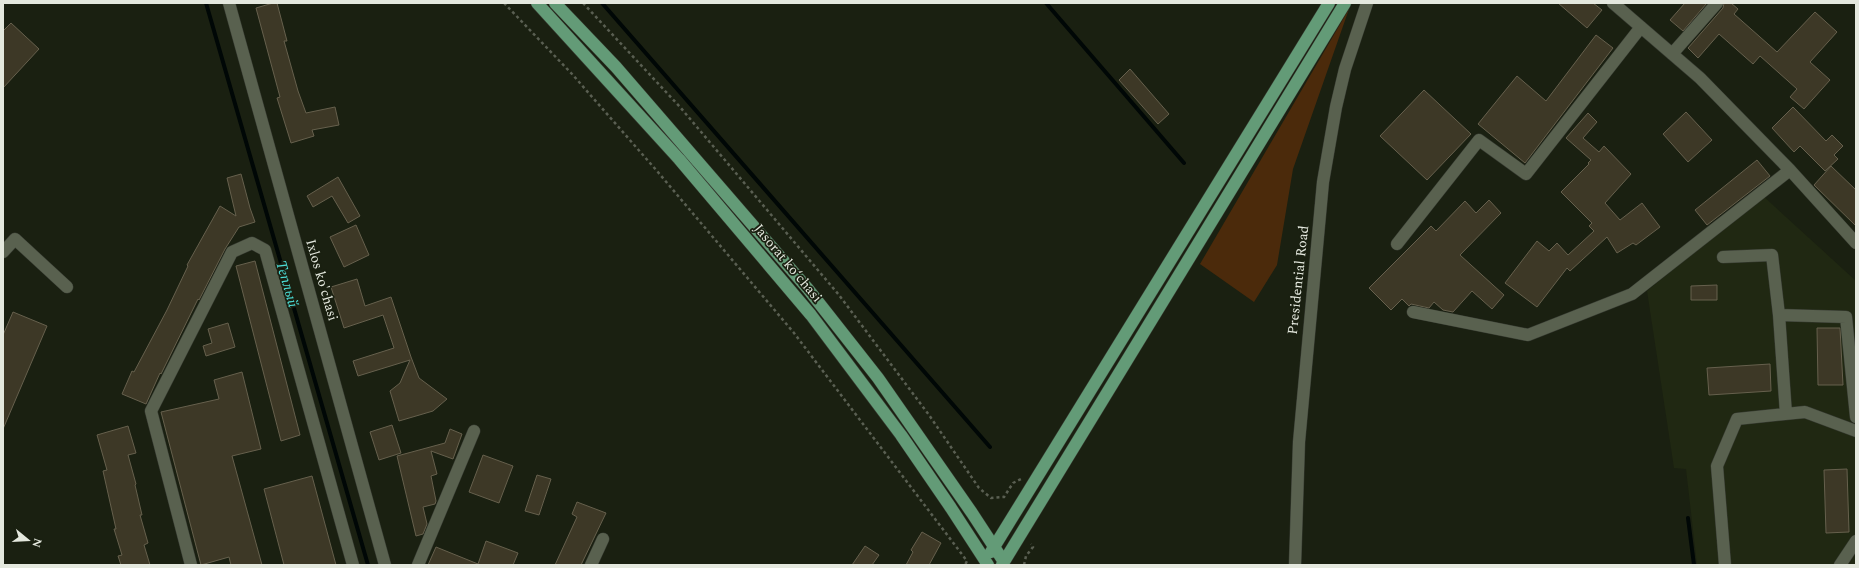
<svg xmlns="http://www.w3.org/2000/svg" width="1859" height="568" viewBox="0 0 1859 568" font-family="Spectral,serif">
  <rect width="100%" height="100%" fill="#1a2011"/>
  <path fill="#202812" d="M1762,195L1856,281V565H1697L1686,469L1674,468L1647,291Z"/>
  <path fill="#4b2a0b" d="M1349,9L1293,169L1277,265L1254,302L1200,264Z"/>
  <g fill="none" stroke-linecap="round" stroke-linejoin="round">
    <path stroke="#000706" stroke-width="4" d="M206,3L368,565
      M602,3L990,447
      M1046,3L1184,163
      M1688,518L1694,565"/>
  </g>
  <path fill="#3d3826" stroke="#66604d" d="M273,3H277L287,41H284L298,91L306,113L335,107L339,125L312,130L314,136L291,143L277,98L280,97L256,8Z
    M1558,3H1593L1602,10L1587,28Z
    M1685,3H1707L1683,31L1670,20Z
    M1724,3H1731L1738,9L1734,14L1777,52L1815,12L1837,32L1810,62L1830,80L1804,109L1790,97L1797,89L1760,56L1753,64L1719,34L1698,58L1688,48L1723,8Z
    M11,23L39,49L3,88V31Z
    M1596,35L1613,48L1525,163L1478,124L1517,76L1546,101Z
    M1130,69L1169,114L1158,124L1119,80Z
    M1424,90L1471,134L1427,180L1380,136Z
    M1793,107L1826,141L1832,135L1843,146L1834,155L1838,159L1825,171L1800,146L1794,152L1772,128Z
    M1686,112L1712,140L1688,162L1663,134Z
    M1588,113L1597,122L1583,138L1599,152L1604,146L1631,174L1605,203L1620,220L1642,203L1660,227L1636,245L1633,243L1617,253L1607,237L1570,271L1567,268L1537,307L1505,283L1537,241L1549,251L1557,243L1568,255L1594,231L1589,226L1592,223L1561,192L1589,164L1588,163L1591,160L1566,138Z
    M1757,160L1770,176L1707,225L1695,210Z
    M1831,166L1856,190V226L1814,185Z
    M241,174L250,208L255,222L239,227L225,249L199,300L198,299L161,374L160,373L146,404L122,394L132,371L134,372L167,310L188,266L187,265L220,206L236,216L227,178Z
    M338,177L360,216L348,223L332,196L313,207L307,196Z
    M1489,200L1501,213L1460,255L1504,295L1492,309L1472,291L1453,312L1443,310L1434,302L1429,308L1411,304L1409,306L1402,299L1391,310L1369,288L1431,226L1436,231L1465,201L1476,213Z
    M356,225L369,255L344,267L330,237Z
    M255,261L300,435L281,441L236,266Z
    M357,279L365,306L391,297L411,357L419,378L447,399L433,411L399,421L390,391L400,383L410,360L358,376L353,361L394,348L383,315L344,328L331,287Z
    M1717,285V300H1691V286Z
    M13,312L47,326L3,429V335Z
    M228,323L235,347L206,356L203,346L212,343L208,329Z
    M1817,328H1840L1843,385H1818Z
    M1770,364L1771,391L1709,395L1707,368Z
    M242,372L261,449L232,456L262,565H231L229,557L201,565L161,412L219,399L214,380Z
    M392,425L401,453L379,460L370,432Z
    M128,426L136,453L128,455L136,484L135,485L142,515H140L148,543L144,545L150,565H121L118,556L122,555L114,529H116L103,471L107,470L97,435Z
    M450,429L462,434L453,459L431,451L437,474L431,476L436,501L435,504L423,507L427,524L423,534L416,536L397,456L445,443Z
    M483,455L513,466L499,503L469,492Z
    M1847,469L1849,532L1826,533L1824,470Z
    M537,475L551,479L539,515L525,511Z
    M312,476L336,565H284L264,489Z
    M577,502L606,513L581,565H555L577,517L572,514Z
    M922,532L941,543L929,565H906L913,552L911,550Z
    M486,541L518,553L513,565H428L436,547L478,564Z
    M865,546L879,555L872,565H852Z"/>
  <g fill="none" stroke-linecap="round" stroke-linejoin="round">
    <defs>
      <path id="minor" d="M229,3L385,565
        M1613,3L1700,78L1790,170L1856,243
        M1672,54L1717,3
        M1397,244L1479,140L1526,174L1641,27
        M3,252L15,239L67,287
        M1723,257L1772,255L1779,315L1846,317L1856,417
        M1413,312L1528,335L1632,294L1790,170
        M1779,315L1786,414
        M191,565L151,411L232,252L252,243L265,250L353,565
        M418,565L474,431
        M591,565L603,539
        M1295,565L1299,442L1323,182L1336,107L1345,69L1367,3
        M1725,565L1717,466L1737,419L1805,412L1856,431
        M1840,565L1856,541"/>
      <path id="major" d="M537,3L679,159L811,315L901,435L951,508L988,565
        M555,3L616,67L808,289L878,378L972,513L1004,562
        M991,552L1329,3
        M1002,565L1345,3"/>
    </defs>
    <use href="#minor" stroke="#373b32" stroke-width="13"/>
    <use href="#major" stroke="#373b32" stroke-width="13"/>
    <path stroke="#5a5f52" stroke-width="2.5" stroke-dasharray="3 3" stroke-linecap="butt" d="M504,3L572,74L657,171L794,333L967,561L965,565
      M583,3L680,107L839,295L929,415L979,488L991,498L1004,497L1013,483L1021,479
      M1024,565L1026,556L1033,547L1031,544"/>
    <use href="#minor" stroke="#59614f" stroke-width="12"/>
    <use href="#major" stroke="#639b77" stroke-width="12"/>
  </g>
  <g text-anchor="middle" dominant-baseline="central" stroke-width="3.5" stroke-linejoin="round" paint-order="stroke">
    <g font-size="14" fill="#e4e8de" stroke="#1a2011">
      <text transform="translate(788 263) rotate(50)">Jasorat koʻchasi</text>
      <text transform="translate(322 280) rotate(74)">Ixlos ko'chasi</text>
      <text transform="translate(1298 280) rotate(-84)">Presidential Road</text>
    </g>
    <g font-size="15" font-style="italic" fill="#4cddd7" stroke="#1a2011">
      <text transform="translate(287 284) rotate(74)">Теплый</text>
    </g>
  </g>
  <rect width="1859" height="568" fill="none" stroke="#e4e8de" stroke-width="8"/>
  <g transform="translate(28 540) rotate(108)" stroke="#1a2011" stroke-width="3" paint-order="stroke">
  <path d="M0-3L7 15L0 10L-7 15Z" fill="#e4e8de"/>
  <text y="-6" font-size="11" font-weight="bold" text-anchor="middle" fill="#e4e8de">N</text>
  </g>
</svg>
